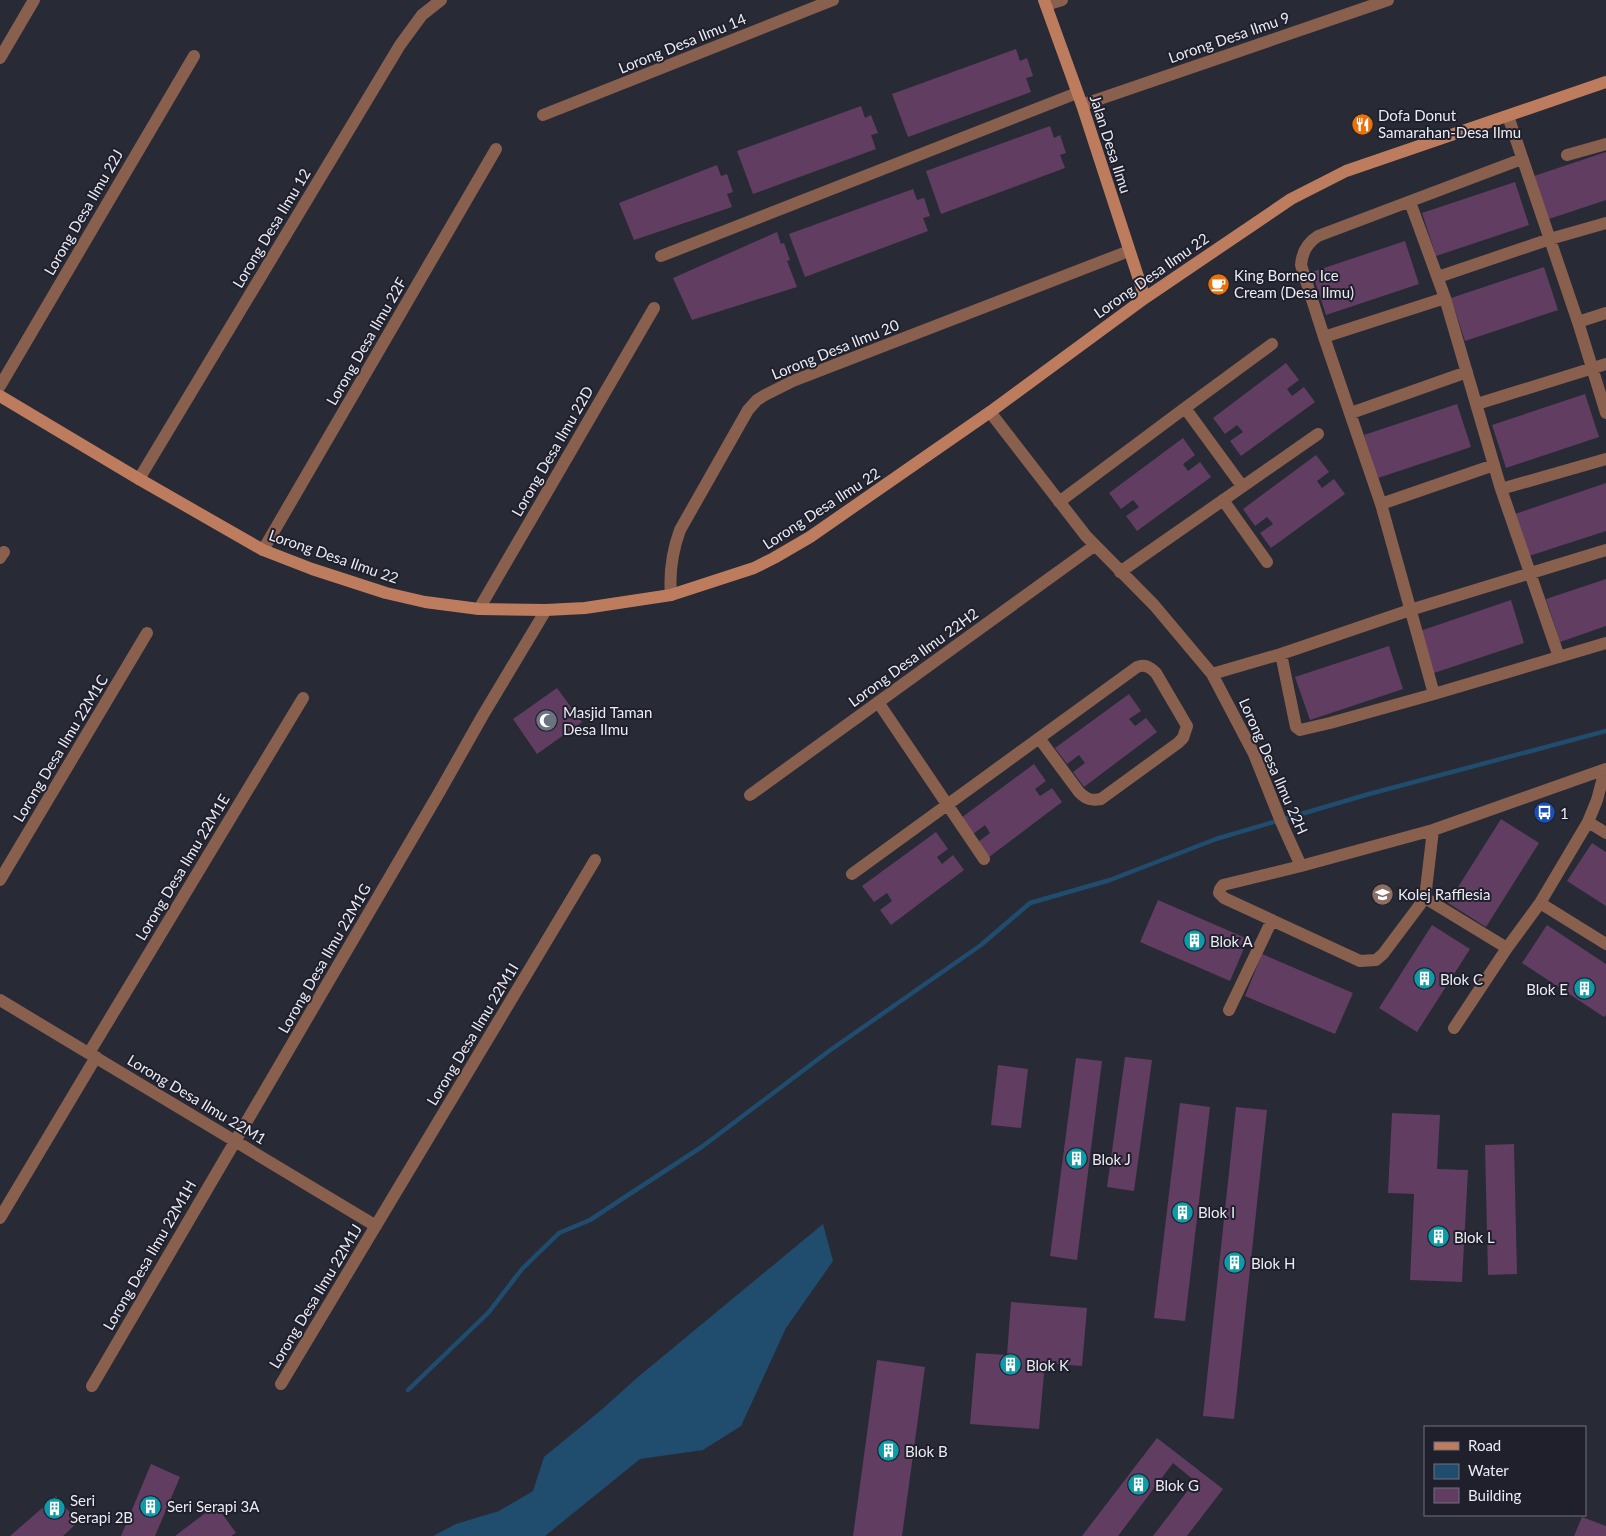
<svg xmlns="http://www.w3.org/2000/svg" width="1606" height="1536" viewBox="0 0 1606 1536" font-family="Lato,sans-serif">
  <rect width="100%" height="100%" fill="#282a36"/>
  <path fill="#204c6e" d="M823,1224L833,1261L786,1328L741,1426L703,1450L640,1459L545,1536H433L456,1524L499,1511L533,1491L544,1457L600,1411L638,1377Z"/>
  <g fill="none" stroke-linecap="round" stroke-linejoin="round">
    <path stroke="#204c6e" stroke-width="4.5" d="M408,1390L489,1312L522,1269L559,1233L590,1220L703,1146L829,1051L981,945L1030,903L1110,880L1216,839L1369,794L1606,731"/>
  </g>
  <path fill="#613d62" d="M1016,49L1020,61L1027,58L1033,76L1026,78L1031,92L908,137L892,94Z
    M861,106L865,118L871,115L878,133L871,135L876,149L753,194L737,151Z
    M1050,126L1054,138L1060,135L1066,153L1060,155L1065,168L941,214L926,171Z
    M1606,152V200L1549,219L1534,176Z
    M717,165L721,176L727,174L733,192L727,194L732,207L634,240L619,203Z
    M1515,182L1529,225L1436,256L1422,213Z
    M913,189L917,200L924,198L930,216L923,218L928,231L805,277L789,234Z
    M777,232L781,244L784,243L790,260L787,261L797,287L692,320L673,278Z
    M1405,241L1419,284L1326,315L1312,272Z
    M1544,267L1558,310L1465,341L1451,298Z
    M1286,363L1299,380L1287,389L1292,396L1304,387L1315,402L1241,456L1230,441L1243,432L1237,425L1225,434L1213,418Z
    M1585,394L1599,437L1506,468L1492,425Z
    M1457,404L1471,447L1378,478L1364,435Z
    M1183,438L1195,455L1183,464L1188,471L1200,462L1211,477L1137,531L1126,516L1139,507L1133,500L1121,509L1109,493Z
    M1316,455L1329,472L1317,481L1322,488L1334,479L1345,494L1271,548L1260,533L1273,524L1267,517L1255,526L1243,509Z
    M1606,483V531L1529,556L1515,514Z
    M1606,579V626L1560,642L1546,599Z
    M1511,600L1524,643L1431,674L1417,632Z
    M1389,646L1403,689L1310,720L1295,677Z
    M557,688L582,722L537,754L513,719Z
    M1129,694L1141,711L1129,719L1135,726L1146,718L1157,732L1084,787L1073,772L1085,763L1079,755L1067,764L1055,748Z
    M1034,764L1046,781L1035,789L1040,796L1052,788L1062,802L989,857L978,842L990,833L985,825L973,834L961,818Z
    M1501,819L1539,843L1486,927L1448,903Z
    M936,832L948,849L937,857L942,864L953,855L964,870L891,925L880,910L892,901L887,893L874,902L862,886Z
    M1592,843L1606,852V906L1567,881Z
    M1158,900L1248,939L1230,981L1140,942Z
    M1432,925L1470,949L1417,1032L1379,1008Z
    M1547,925L1606,964V1015L1604,1017L1522,963Z
    M1262,954L1353,993L1335,1034L1245,996Z
    M1125,1057L1152,1060L1134,1191L1107,1187Z
    M1076,1058L1102,1061L1077,1260L1050,1256Z
    M998,1065L1028,1069L1021,1128L991,1125Z
    M1180,1103L1210,1107L1185,1321L1154,1318Z
    M1236,1107L1267,1110L1234,1419L1203,1416Z
    M1392,1113L1440,1115L1437,1169L1468,1170L1462,1282L1410,1280L1414,1194L1388,1193Z
    M1514,1144L1517,1274L1488,1275L1485,1145Z
    M1011,1302L1087,1308L1082,1366L1045,1363L1039,1429L970,1424L976,1353L1007,1355Z
    M877,1360L925,1367L902,1536H853Z
    M1157,1438L1223,1489L1187,1536H1153L1195,1481L1173,1463L1118,1536H1082Z
    M151,1464L180,1477L155,1536H121Z
    M56,1496L78,1522L63,1536H10Z
    M216,1505L236,1533L231,1536H175Z
    M1582,1517L1606,1526V1536H1574Z"/>
  <g fill="none" stroke-linecap="round" stroke-linejoin="round">
    <path stroke="#895f4d" stroke-width="12" d="M1046,5L1062,0
      M0,58L34,0
      M1082,105L1388,0
      M543,115L833,0
      M1508,116L1578,322L1606,413
      M1567,155L1606,144
      M1410,202L1445,298L1501,489
      M661,256L1077,93
      M1438,277L1550,239L1606,223
      M1578,322L1606,313
      M1324,337L1445,298
      M0,386L194,56
      M1477,404L1606,364
      M990,412L1086,536L1154,605L1212,674L1254,754L1282,824L1301,866L1433,830L1606,769
      M1351,413L1467,372
      M139,479L400,45L422,15L441,0
      M1242,486L1185,408L1272,344
      M1223,500L1267,562
      M1059,502L1185,408
      M1381,504L1494,465
      M263,550L496,149
      M0,558L4,552
      M1120,572L1318,434
      M671,595C669,572 672,552 680,530L748,410L757,400L765,395L793,381L1129,251
      M479,609L654,308
      M1281,654L1296,727L1300,730L1330,723L1434,694L1606,643
      M1559,657L1501,489L1606,459
      M1212,674L1281,654L1410,610L1606,550
      M1434,694L1381,504L1324,337L1301,265C1302,252 1307,243 1318,236L1522,159
      M878,702L984,859
      M750,795L1094,546
      M1588,822L1606,833
      M1301,866L1223,885L1220,889L1219,893L1224,898L1360,961L1376,960L1383,954L1425,898L1433,830
      M852,874L1137,667C1145,664 1150,667 1156,673L1187,726L1183,738L1178,743L1101,799C1091,801 1086,799 1079,792L1039,738
      M0,880L147,633
      M1425,898L1507,948
      M1540,903L1606,944
      M0,1000L376,1226
      M1229,1010L1272,920
      M1454,1028L1507,948L1540,903L1588,822L1597,800L1605,770
      M89,1053L303,698
      M0,1218L96,1057
      M281,1384L595,860
      M92,1386L440,791L483,715L546,610"/>
    <path stroke="#be7c5f" stroke-width="12" d="M1044,0L1082,105L1145,298
      M0,396L139,479L263,550L312,569L386,593L425,602L479,609L546,610L585,608L671,595L754,568L774,558L810,537L990,412L1145,298L1291,199L1346,171L1606,82"/>
  </g>
  <defs>
    <symbol id="restaurant-disc" viewBox="-11 -11 22 22"><circle r="9.5" fill="#e8710a" stroke="#1f202c"/><path d="M-5-6h1v4h1v-4h1v4h1v-4h1v5L-1.5 .5V6h-2V.5L-5-1ZM5-6V6H3V1.5H1.5Q1.5-4 5-6Z" fill="#fff"/></symbol>
    <symbol id="cafe-disc" viewBox="-11 -11 22 22"><circle r="9.5" fill="#e8710a" stroke="#1f202c"/><path d="M-5.5-4.5H6V0H3Q3 3.5 0 3.5H-2.5Q-5.5 3.5-5.5 0ZM3-3.2v2h1.7v-2ZM-6 4.5H4V6H-6Z" fill="#fff"/></symbol>
    <symbol id="mosque-disc" viewBox="-11 -11 22 22"><circle r="9.5" fill="#6b7280" stroke="#1f202c"/><path d="M3.5-4.9A6 6 0 1 0 3.5 4.9A5 5 0 1 1 3.5-4.9Z" fill="#fff"/></symbol>
    <symbol id="bus-disc" viewBox="-11 -11 22 22"><circle r="9.5" fill="#1a4fb4" stroke="#1f202c"/><path d="M-5-6H5V4H4V6H2V4H-2V6H-4V4H-5ZM-3.5-4V0h7V-4ZM-3.5 1.2v1.5H-2V1.2ZM2 1.2v1.5H3.5V1.2Z" fill="#fff"/></symbol>
    <symbol id="university-disc" viewBox="-11 -11 22 22"><circle r="9.5" fill="#8d6e63" stroke="#1f202c"/><path d="M0-5L7-2L0 1L-7-2ZM-4 1L0 2.5L4 1V4Q0 6-4 4Z" fill="#fff"/></symbol>
    <symbol id="building-disc" viewBox="-11 -11 22 22"><circle r="9.5" fill="#0f9aa8" stroke="#1f202c"/><path d="M-4-6H4V6H1V3H-1V6H-4ZM-2.5-4.3h1.7v1.8h-1.7ZM.8-4.3h1.7v1.8H.8ZM-2.5-1h1.7V.8h-1.7ZM.8-1h1.7V.8H.8Z" fill="#fff"/></symbol>
  </defs>
  <g fill-rule="evenodd">
    <use href="#restaurant-disc" x="1350" y="112" width="25" height="25"/>
    <use href="#cafe-disc" x="1206" y="272" width="25" height="25"/>
    <use href="#mosque-disc" x="534" y="708" width="25" height="25"/>
    <use href="#bus-disc" x="1532" y="800" width="25" height="25"/>
    <use href="#university-disc" x="1370" y="882" width="25" height="25"/>
    <use href="#building-disc" x="1182" y="928" width="25" height="25"/>
    <use href="#building-disc" x="1412" y="966" width="25" height="25"/>
    <use href="#building-disc" x="1572" y="976" width="25" height="25"/>
    <use href="#building-disc" x="1064" y="1146" width="25" height="25"/>
    <use href="#building-disc" x="1170" y="1200" width="25" height="25"/>
    <use href="#building-disc" x="1426" y="1224" width="25" height="25"/>
    <use href="#building-disc" x="1222" y="1250" width="25" height="25"/>
    <use href="#building-disc" x="998" y="1352" width="25" height="25"/>
    <use href="#building-disc" x="876" y="1438" width="25" height="25"/>
    <use href="#building-disc" x="1126" y="1472" width="25" height="25"/>
    <use href="#building-disc" x="138" y="1494" width="25" height="25"/>
    <use href="#building-disc" x="42" y="1496" width="25" height="25"/>
  </g>
  <g text-anchor="middle" dominant-baseline="central" stroke-width="4" stroke-linejoin="round" paint-order="stroke">
    <g font-size="15" fill="#eaebf3" stroke="#1f202c">
      <text transform="translate(1229 37) rotate(-19)">Lorong Desa Ilmu 9</text>
      <text transform="translate(682 43) rotate(-22)">Lorong Desa Ilmu 14</text>
      <text transform="translate(1111 144) rotate(72)">Jalan Desa Ilmu</text>
      <text transform="translate(83 212) rotate(-60)">Lorong Desa Ilmu 22J</text>
      <text transform="translate(271 228) rotate(-59)">Lorong Desa Ilmu 12</text>
      <text transform="translate(1151 275) rotate(-35)">Lorong Desa Ilmu 22</text>
      <text transform="translate(366 341) rotate(-60)">Lorong Desa Ilmu 22F</text>
      <text transform="translate(835 349) rotate(-22)">Lorong Desa Ilmu 20</text>
      <text transform="translate(552 451) rotate(-60)">Lorong Desa Ilmu 22D</text>
      <text transform="translate(821 508) rotate(-33)">Lorong Desa Ilmu 22</text>
      <text transform="translate(334 556) rotate(19)">Lorong Desa Ilmu 22</text>
      <text transform="translate(913 657) rotate(-36)">Lorong Desa Ilmu 22H2</text>
      <text transform="translate(60 748) rotate(-59)">Lorong Desa Ilmu 22M1C</text>
      <text transform="translate(1274 766) rotate(66)">Lorong Desa Ilmu 22H</text>
      <text transform="translate(182 867) rotate(-59)">Lorong Desa Ilmu 22M1E</text>
      <text transform="translate(324 958) rotate(-60)">Lorong Desa Ilmu 22M1G</text>
      <text transform="translate(472 1034) rotate(-59)">Lorong Desa Ilmu 22M1I</text>
      <text transform="translate(197 1099) rotate(31)">Lorong Desa Ilmu 22M1</text>
      <text transform="translate(149 1255) rotate(-60)">Lorong Desa Ilmu 22M1H</text>
      <text transform="translate(315 1296) rotate(-59)">Lorong Desa Ilmu 22M1J</text>
    </g>
    <g font-size="15" fill="#eaebf3" stroke="#1f202c" text-anchor="start">
      <text x="1378" y="115">Dofa Donut<tspan x="1378" dy="17">Samarahan-Desa Ilmu</tspan></text>
      <text x="1234" y="275">King Borneo Ice<tspan x="1234" dy="17">Cream (Desa Ilmu)</tspan></text>
      <text x="563" y="712">Masjid Taman<tspan x="563" dy="17">Desa Ilmu</tspan></text>
      <text x="1560" y="813">1</text>
      <text x="1398" y="894">Kolej Rafflesia</text>
      <text x="1210" y="941">Blok A</text>
      <text x="1440" y="979">Blok C</text>
      <text x="1568" y="989" text-anchor="end">Blok E</text>
      <text x="1092" y="1159">Blok J</text>
      <text x="1198" y="1212">Blok I</text>
      <text x="1454" y="1237">Blok L</text>
      <text x="1251" y="1263">Blok H</text>
      <text x="1026" y="1365">Blok K</text>
      <text x="905" y="1451">Blok B</text>
      <text x="1155" y="1485">Blok G</text>
      <text x="70" y="1500">Seri<tspan x="70" dy="17">Serapi 2B</tspan></text>
      <text x="167" y="1506">Seri Serapi 3A</text>
    </g>
  </g>
  <rect x="1424" y="1426" width="162" height="90" fill="#1f202c" stroke="#70717c"/>
  <rect x="1434" y="1442" width="25" height="8" fill="#be7c5f" stroke="#70717c"/>
  <text x="1468" y="1451" font-size="15" fill="#eaebf3">Road</text>
  <rect x="1434" y="1464" width="25" height="15" fill="#204c6e" stroke="#70717c"/>
  <text x="1468" y="1476" font-size="15" fill="#eaebf3">Water</text>
  <rect x="1434" y="1488" width="25" height="15" fill="#613d62" stroke="#70717c"/>
  <text x="1468" y="1501" font-size="15" fill="#eaebf3">Building</text>
</svg>
